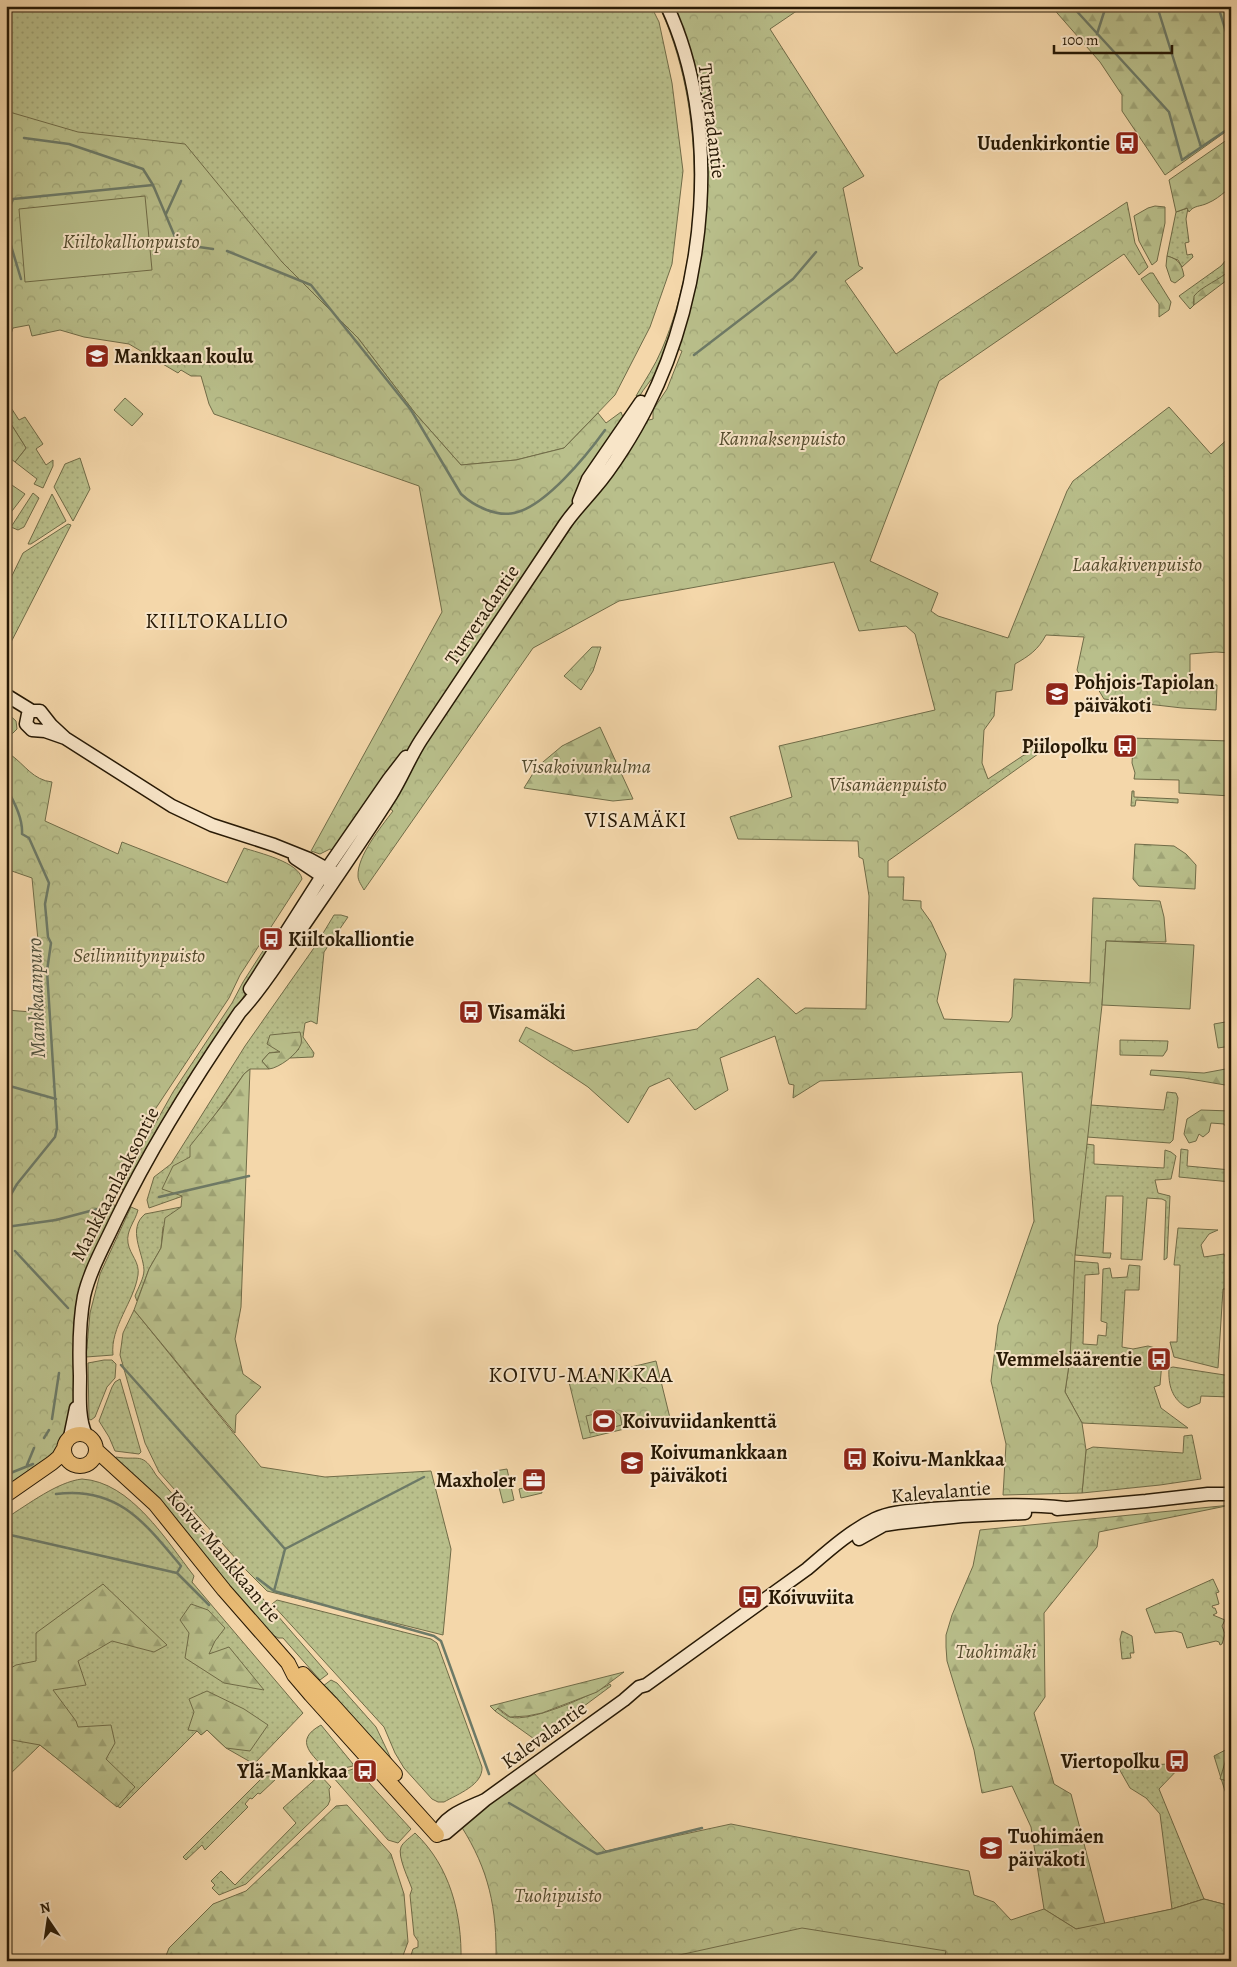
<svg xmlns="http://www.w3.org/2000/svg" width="1237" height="1967" viewBox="0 0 1237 1967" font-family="Alegreya,serif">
  <defs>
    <pattern id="grass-dots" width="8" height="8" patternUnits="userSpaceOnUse" patternTransform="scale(1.25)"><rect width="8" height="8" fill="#b9bf8b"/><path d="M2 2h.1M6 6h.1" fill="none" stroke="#9fa476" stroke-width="1.8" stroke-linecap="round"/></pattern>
    <pattern id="forest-firs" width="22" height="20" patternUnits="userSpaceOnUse" patternTransform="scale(1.25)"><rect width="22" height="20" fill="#b9bf8b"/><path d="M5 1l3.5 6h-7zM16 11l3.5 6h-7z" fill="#9fa476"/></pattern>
    <pattern id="park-crowns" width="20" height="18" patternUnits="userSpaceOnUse" patternTransform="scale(1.25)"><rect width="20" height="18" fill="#b9bf8b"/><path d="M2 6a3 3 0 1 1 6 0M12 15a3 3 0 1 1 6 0" fill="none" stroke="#9fa476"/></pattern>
  </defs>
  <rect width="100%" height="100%" fill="#f4d7aa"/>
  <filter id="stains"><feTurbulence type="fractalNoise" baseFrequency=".004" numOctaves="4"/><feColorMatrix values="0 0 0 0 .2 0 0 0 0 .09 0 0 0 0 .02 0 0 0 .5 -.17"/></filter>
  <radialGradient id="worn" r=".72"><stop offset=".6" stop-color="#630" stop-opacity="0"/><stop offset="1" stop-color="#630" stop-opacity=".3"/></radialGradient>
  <path fill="url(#grass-dots)" stroke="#706c48" d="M6,6H651L659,22L672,83L683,171L672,264L650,327L615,395L564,448L516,460L461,465L415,413L358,338L282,262L6,199Z
    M659,6H662C705,105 706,221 674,322C669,339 665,357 656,372C651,381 644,388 639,397L636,396C645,380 655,366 662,349C705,248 706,105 659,6Z
    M1188,208L1186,219L1189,242L1185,243L1187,255L1192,254L1193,257L1182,267L1178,260L1167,256L1176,212Z
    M1231,254V269C1226,274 1221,279 1214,283C1205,288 1191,292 1194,305L1190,309L1179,296L1221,266Z
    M6,400L19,420L25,417L43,444L36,449L46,465L53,460V466L43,488L34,484L37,479L15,462L26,448L6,416Z
    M80,458L90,489L73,521L54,487L65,464Z
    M33,493L39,498L24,527L18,530L11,527Z
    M52,494L66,521L31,544H28Z
    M68,524L71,525L6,652V588L23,553Z
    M1132,791H1134V797L1178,799V803L1136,800L1135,806H1131Z
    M334,915H341L348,917L324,952L317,1024L311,1021L305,1023L303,1037L314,1053L313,1057L290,1058L299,1049L269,1053L262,1061L269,1069H250L244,1074L212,1119L190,1157L183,1196L149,1208L147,1200L154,1177L171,1164L245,1046L316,945Z
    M268,943L270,944L266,957L237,1008L133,1175L123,1190L119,1188L173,1092L232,1003L243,982Z
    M1167,1092L1176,1093L1178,1098L1173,1140L1170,1143L1087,1137L1090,1105L1164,1110Z
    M1086,1144L1094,1145V1164L1164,1168L1165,1150L1171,1152L1176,1156L1171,1179L1155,1180L1158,1193L1170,1196L1167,1258L1164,1260L1166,1201L1162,1199L1147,1198L1142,1260L1121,1259L1123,1196H1106L1103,1253H1111L1110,1258L1075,1255Z
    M1181,1149L1188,1150L1187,1166L1231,1170V1182L1179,1177Z
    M131,1207L138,1210C135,1222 126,1230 128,1243C130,1255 140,1262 138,1275C134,1302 110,1327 113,1355L86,1357L90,1313L100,1274Z
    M181,1207L163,1227L161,1248L149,1269L137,1301L135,1296C138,1288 144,1278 144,1270C143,1252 127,1229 145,1214Z
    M1178,1228L1218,1230L1209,1234L1201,1245L1204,1257L1224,1254L1226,1259L1231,1260V1289H1223L1218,1368L1174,1357L1170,1342H1177L1180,1265H1174Z
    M1074,1261L1098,1263L1099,1274L1085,1275L1083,1344L1097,1345L1098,1335L1106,1336L1107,1323L1101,1321L1103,1269L1110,1268L1112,1278L1127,1277L1129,1265L1140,1266L1139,1290H1125L1122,1347L1133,1349L1148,1346L1163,1350L1160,1385L1154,1387L1161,1408L1188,1428L1082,1423L1065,1392L1070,1358Z
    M134,1310L261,1467L325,1477L431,1471L451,1549L443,1635L267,1591L245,1569L159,1472L145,1443L120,1355L123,1333Z
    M104,1360H112L116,1364L115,1378L107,1387L95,1417L91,1420L89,1419L88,1363Z
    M1173,1367L1231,1376V1397L1201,1396L1200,1403L1188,1408C1172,1400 1168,1385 1169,1368Z
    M120,1379L141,1452L139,1454L115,1451L109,1437L99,1421L112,1387L115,1382Z
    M1192,1435L1201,1479L1160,1485L1082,1493L1086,1450L1093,1447L1183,1453L1184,1436Z
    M116,1457C139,1461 142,1451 156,1475L328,1674L320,1680L283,1638H278L271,1634L114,1460Z
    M82,1479C131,1482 166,1540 194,1576L192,1582L303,1713L254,1764L226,1748L207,1730L201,1735L197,1731L120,1808L40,1745L6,1778V1518C29,1504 57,1482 82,1479Z
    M277,1600L431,1639L437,1643L482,1767C483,1785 458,1794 444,1802H438L432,1799L404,1768L395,1753L384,1727L272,1604Z
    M1122,1631L1132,1636L1134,1653H1130L1131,1658L1122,1659L1120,1639Z
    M331,1680L337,1683L376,1727L395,1767L323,1686Z
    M610,1684L611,1686L537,1741L495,1711L497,1708C501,1711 506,1716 510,1717C530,1723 592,1695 610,1684Z
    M321,1725L353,1764V1766L328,1772C313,1755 292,1741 321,1725Z
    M1184,1763L1159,1789L1204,1899L1172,1909L1160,1814L1146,1798L1130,1788L1118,1767Z
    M353,1769L357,1770L411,1829L398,1843L388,1840L332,1776Z
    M265,1775L277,1778L260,1794L258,1793L252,1799L250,1798L245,1804L248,1807L205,1850L202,1845L186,1860L183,1857Z
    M320,1775L331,1787L329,1789L330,1800L328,1805L246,1884L219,1895L212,1888L215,1885L211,1881L221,1871L235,1885L296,1823L283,1808Z
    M415,1833C450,1866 462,1914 461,1961H409L413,1949L418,1947V1941L414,1935L410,1895L412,1889C409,1880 397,1856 401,1847C403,1842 411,1837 415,1833Z"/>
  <path fill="url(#forest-firs)" stroke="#706c48" d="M1051,6H1231V128L1165,175L1122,111V95L1100,62Z
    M1231,137V180L1226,183V191C1220,196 1215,200 1208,203C1200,207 1194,205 1189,212L1187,208L1176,212L1169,180Z
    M1155,206L1165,207V223L1157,261L1152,265L1139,241L1134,216L1148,208Z
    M1167,256C1179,259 1182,265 1184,276L1175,283L1171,281L1166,266Z
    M1231,269V277L1194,305V296C1202,286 1220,280 1231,269Z
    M1150,273H1153L1171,302L1169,310L1159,317V304L1141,279Z
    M6,712L16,721L17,729L6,740Z
    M600,727L633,799L613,801L524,788L537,767L562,746Z
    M1129,738L1231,741V796L1179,793V780L1134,779L1135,773L1132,763L1133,745Z
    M1135,844L1174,846L1186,854L1196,865L1195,889L1139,886L1133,879Z
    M300,1032C301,1036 302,1040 301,1044C298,1054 279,1068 269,1069L262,1061L269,1053L280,1052L267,1044L270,1035Z
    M1231,1068V1086L1184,1078L1150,1075L1151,1070L1204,1073Z
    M250,1069L241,1307L235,1339L243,1374L261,1387L236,1415L235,1433L134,1310L149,1269L161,1248L165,1218L181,1207L182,1196L162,1189L173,1166L190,1157V1146L225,1102L244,1074Z
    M1201,1110L1231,1111V1136L1224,1124L1211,1123L1209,1132L1203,1137L1199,1134L1196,1141L1189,1143L1184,1134L1187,1119Z
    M1231,1505L1099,1532L1097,1547L1044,1613L1045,1697L1034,1713L1054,1784L1071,1794L1105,1924L1172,1909L1204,1899L1231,1906L1076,1929L1044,1909L1031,1827L1012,1786L982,1793L974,1750L947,1661L946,1647V1635L952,1615L973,1566L980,1530Z
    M103,1584L167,1645L154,1652L112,1641L78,1661L86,1685L53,1690L76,1721L78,1727L111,1725L115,1743L106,1759L135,1787L117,1807L40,1745L12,1740L6,1747V1671L16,1665L36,1661V1633Z
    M191,1604L208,1610L225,1628L215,1641L209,1654L229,1647L264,1690L224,1683L185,1658L189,1633L180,1620Z
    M624,1672L597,1692L542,1713L527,1716L510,1717L498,1708L495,1711L490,1706Z
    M207,1691L244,1709L268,1725L250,1751L226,1748L207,1730L201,1735L197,1731L188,1730L194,1712L189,1699Z
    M1231,1747V1800L1225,1791L1214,1756Z
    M347,1805L391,1854L404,1894L408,1942L401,1961H164L169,1948L213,1904L246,1891L336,1806Z"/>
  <path fill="url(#park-crowns)" stroke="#706c48" d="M673,6H804L770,29L864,176L843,188L859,266L863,268L845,281L896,354L1127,202L1135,243L1148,267L1139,275L1124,254L939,381L870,561L938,593L931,611L938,616L1008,638L1067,491L1073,481L1169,407L1211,454L1231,436V470L1225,476C1235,499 1231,524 1226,548H1231V653L1216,652L1190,654V681L1217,685L1216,710L1182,708L1104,699L1095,684L1084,683L1077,670L1084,637L1046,635C1038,650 1029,656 1015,664L1012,690L996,692L994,716L984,730L982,763L988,779L1024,755L1029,754L1030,744L1039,745L1038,754L888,861V877H904L903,900L921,901V908L931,922L946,954L937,1001L944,1019L1009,1022L1012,1017L1014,979L1090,983L1093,898L1160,901L1164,917L1166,942L1106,941L1102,1005L1075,1255L1070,1358L1065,1392L1082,1423L1086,1450L1082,1493L1003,1495L1006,1444L991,1381L998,1325L1034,1221L1022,1072L820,1081L793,1098L794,1085L789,1084L775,1036L720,1058L728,1090L695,1110L669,1078L649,1087L628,1123L588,1087L519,1041L526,1027L574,1051L697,1029L758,978L796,1014L805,1008L866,1009L869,896L863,859L859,857L858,841L738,839L730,817L792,797L779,746L935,710L915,634L906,626L859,631L834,562L619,601L533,648L364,890C362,886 358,881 358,876C357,856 381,827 393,811L389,808L407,773L542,566H545L645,417L649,420L653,419V410L667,389L682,351L678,349L706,174Z
    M6,111L78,132L185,144L282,262L358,338L415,413L461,465L516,460L564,448L598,413L606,423L621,412L624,420L570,507L423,730L336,852L330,849L320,854L311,851L442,612L419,486L214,414L209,404L201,376H191L181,370L178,373L129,344L84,337L60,330L32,336L29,325L13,328L9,340H6Z
    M6,416L26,448L15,462L6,455Z
    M592,647H601L593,671L581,690L564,676Z
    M11,755C25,765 33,780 52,782L45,821L118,854L122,842L227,883L244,848C259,853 299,862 302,879L240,975L229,998L154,1111L116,1179L109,1195L115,1207L110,1223L94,1258L76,1391L66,1436L60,1446L59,1454L6,1489V1010L45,1013L32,878L6,869V759Z
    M1120,1040L1168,1041L1167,1050L1163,1056L1120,1055Z
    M656,1361L670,1418L583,1439L569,1382Z
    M540,1484L542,1493L521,1498L519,1489Z
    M1213,1579L1219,1592L1216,1593L1219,1604L1212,1606L1213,1608H1215L1217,1613L1213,1615L1225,1620L1222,1626L1225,1634L1222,1644L1220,1645L1219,1642L1216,1641L1187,1648L1182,1633L1175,1631L1155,1633L1146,1609Z
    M1226,1759L1231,1761V1782L1220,1779Z
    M532,1771L606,1851L731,1824L969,1871L974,1895L994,1902L1011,1920L1044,1909L1076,1929L1172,1909L1204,1899L1231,1906V1961H943L946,1952L652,1961H496C497,1908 489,1870 461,1826Z"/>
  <path fill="#b9bf8b" stroke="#706c48" d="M145,196L152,270L25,282L19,209Z
    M125,398L143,414L132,426L114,410Z
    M6,481L25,494L12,511L6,506Z
    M1106,941L1194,945L1190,1009L1102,1005Z
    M1231,1021V1046L1218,1048L1214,1024Z
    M613,1410L620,1415L622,1425L590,1433L586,1416Z
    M507,1469L514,1500L503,1503L495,1471Z
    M802,1928L946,1951L943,1961H652Z"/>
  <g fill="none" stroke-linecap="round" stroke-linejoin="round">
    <path stroke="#6d7a67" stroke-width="2.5" d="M1072,6L1169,112L1182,160L1231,127
      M1157,6L1201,147
      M1218,6L1230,45
      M1097,34L1106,6
      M6,136H9
      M24,138L69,144L143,169L153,185L178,244L213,249
      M166,214L181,181
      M6,217L13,199L153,185
      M6,229L21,279
      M227,251L311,285L411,410L461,494C474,506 496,517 514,513C545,507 587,455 605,430
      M694,355L793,279L816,252
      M6,788C14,801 23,819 22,834L29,838L49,883L45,904L48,937L51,943L47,971L57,1128L55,1137L17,1184L6,1203
      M6,1085L56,1099
      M159,1197L249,1176
      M6,1227L56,1220L105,1207H103
      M6,1241L9,1245
      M15,1251L68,1308
      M121,1365L285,1549
      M52,1419L59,1373
      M44,1438L49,1430
      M27,1465L34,1448
      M6,1477L13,1472L33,1464
      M56,1494C118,1486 145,1523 181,1566L177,1573
      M6,1534L177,1573L209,1605
      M257,1578L274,1591L434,1636L441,1641L489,1774
      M274,1591L285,1549L424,1477
      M509,1803L597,1854L702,1828"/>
    <defs>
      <path id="secondary" d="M579,501L588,479L641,402
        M6,695L32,711
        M65,738L45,731L32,730L26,724L28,714L32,711H40L51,725L65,738L172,806L212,825L274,845L309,859L338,875
        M295,858L328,880
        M250,989L322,876L389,779L406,757
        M86,1435C78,1418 80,1395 80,1376C79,1349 79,1322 84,1296C90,1270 105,1244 116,1220C151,1147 194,1079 240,1012C261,990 277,963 295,938C327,891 360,844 391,795C402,777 410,757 421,740C469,668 517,596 565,524C574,511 584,501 594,489C613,467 634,433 647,407C706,292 723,125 667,6
        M70,1437L76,1408
        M1057,1509L1146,1501L1208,1494H1231
        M859,1539L884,1525L897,1523L962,1516L1025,1513
        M485,1800C468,1808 443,1815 437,1835L446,1833L485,1800L624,1700L639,1687L646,1685L807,1569C828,1551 850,1531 875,1519C892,1511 913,1511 931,1509C975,1506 1021,1503 1065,1508"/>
      <path id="primary" d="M64 1450a16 16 0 1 1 32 0a16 16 0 1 1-32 0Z
        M96,1450L155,1504L224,1590L288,1663L294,1675L311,1695L437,1835
        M6,1495L52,1463L59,1457L63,1450
        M303,1674L331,1703L395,1774"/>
    </defs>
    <use href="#secondary" stroke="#271905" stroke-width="15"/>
    <use href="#primary" stroke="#271905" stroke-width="16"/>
    <use href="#secondary" stroke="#f8e5c8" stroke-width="12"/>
    <use href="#primary" stroke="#eabc75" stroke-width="14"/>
  </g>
  <defs>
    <symbol id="bus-square" viewBox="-11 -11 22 22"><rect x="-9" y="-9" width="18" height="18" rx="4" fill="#8f2418" stroke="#f8e5c8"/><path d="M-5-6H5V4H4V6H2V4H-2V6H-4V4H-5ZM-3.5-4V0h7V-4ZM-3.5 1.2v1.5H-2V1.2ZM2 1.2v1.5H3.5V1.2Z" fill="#fff"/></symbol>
    <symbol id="school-square" viewBox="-11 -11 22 22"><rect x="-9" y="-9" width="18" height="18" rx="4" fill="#8f2418" stroke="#f8e5c8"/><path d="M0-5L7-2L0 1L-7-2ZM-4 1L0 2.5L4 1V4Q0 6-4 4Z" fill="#fff"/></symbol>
    <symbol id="stadium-square" viewBox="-11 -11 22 22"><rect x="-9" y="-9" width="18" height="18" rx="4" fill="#8f2418" stroke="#f8e5c8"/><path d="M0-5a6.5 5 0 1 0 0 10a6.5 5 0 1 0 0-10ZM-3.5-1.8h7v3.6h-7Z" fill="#fff"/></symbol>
    <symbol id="office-square" viewBox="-11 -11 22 22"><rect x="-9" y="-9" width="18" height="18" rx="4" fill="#8f2418" stroke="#f8e5c8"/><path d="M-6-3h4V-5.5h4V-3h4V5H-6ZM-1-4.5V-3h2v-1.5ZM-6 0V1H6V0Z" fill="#fff"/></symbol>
  </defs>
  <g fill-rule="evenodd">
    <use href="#bus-square" x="1113" y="129" width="28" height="28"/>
    <use href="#school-square" x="83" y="342" width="28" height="28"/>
    <use href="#school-square" x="1043" y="680" width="28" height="28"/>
    <use href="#bus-square" x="1111" y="732" width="28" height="28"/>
    <use href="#bus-square" x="257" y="925" width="28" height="28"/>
    <use href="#bus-square" x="457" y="998" width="28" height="28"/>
    <use href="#bus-square" x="1145" y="1345" width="28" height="28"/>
    <use href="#stadium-square" x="590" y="1407" width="28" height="28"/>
    <use href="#bus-square" x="841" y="1445" width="28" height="28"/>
    <use href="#school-square" x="618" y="1449" width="28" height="28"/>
    <use href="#office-square" x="520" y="1466" width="28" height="28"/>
    <use href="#bus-square" x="736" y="1583" width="28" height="28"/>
    <use href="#bus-square" x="1163" y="1747" width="28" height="28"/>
    <use href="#bus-square" x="351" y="1757" width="28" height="28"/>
    <use href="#school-square" x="977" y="1834" width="28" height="28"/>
  </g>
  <g text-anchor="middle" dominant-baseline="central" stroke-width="4" stroke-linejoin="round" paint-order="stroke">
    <g font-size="20" fill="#271905" stroke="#f8e5c8">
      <text transform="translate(712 121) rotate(83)">Turveradantie</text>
      <text transform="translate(482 615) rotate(-56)">Turveradantie</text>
      <text transform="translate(115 1184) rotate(-63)">Mankkaanlaaksontie</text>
      <text transform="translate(941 1492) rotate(-5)">Kalevalantie</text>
      <text transform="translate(224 1556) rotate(50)">Koivu-Mankkaan tie</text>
      <text transform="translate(544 1735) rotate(-36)">Kalevalantie</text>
    </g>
    <g font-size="20" font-weight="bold" fill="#271905" stroke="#f8e5c8" text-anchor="start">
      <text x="1110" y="143" text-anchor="end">Uudenkirkontie</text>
      <text x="114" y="356">Mankkaan koulu</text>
      <text x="1074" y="682">Pohjois-Tapiolan<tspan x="1074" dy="23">päiväkoti</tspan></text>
      <text x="1108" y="746" text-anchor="end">Piilopolku</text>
      <text x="288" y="939">Kiiltokalliontie</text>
      <text x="488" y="1012">Visamäki</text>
      <text x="1142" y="1359" text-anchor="end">Vemmelsäärentie</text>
      <text x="622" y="1421">Koivuviidankenttä</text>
      <text x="650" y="1452">Koivumankkaan<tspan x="650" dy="23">päiväkoti</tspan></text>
      <text x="872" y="1459">Koivu-Mankkaa</text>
      <text x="516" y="1480" text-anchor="end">Maxholer</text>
      <text x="768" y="1597">Koivuviita</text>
      <text x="1160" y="1761" text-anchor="end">Viertopolku</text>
      <text x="348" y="1771" text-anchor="end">Ylä-Mankkaa</text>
      <text x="1008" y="1836">Tuohimäen<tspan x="1008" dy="23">päiväkoti</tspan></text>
    </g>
    <g font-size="20" font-style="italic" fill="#534b2d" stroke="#f8e5c8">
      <text x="131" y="241">Kiiltokallionpuisto</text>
      <text x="782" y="438">Kannaksenpuisto</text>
      <text x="1137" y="564">Laakakivenpuisto</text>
      <text x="586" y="766">Visakoivunkulma</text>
      <text x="888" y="784">Visamäenpuisto</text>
      <text x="139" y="955">Seilinniitynpuisto</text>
      <text x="996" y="1651">Tuohimäki</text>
      <text x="558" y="1895">Tuohipuisto</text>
    </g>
    <g font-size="21" letter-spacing="1" fill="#271905" stroke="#f8e5c8">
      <text x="217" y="621">KIILTOKALLIO</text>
      <text x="636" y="820">VISAMÄKI</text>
    </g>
    <g font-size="21" font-style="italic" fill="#50513e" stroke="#f8e5c8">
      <text transform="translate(36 998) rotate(-92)">Mankkaanpuro</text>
    </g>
    <g font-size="22" letter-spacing="1" fill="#271905" stroke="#f8e5c8">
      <text x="581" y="1375">KOIVU-MANKKAA</text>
    </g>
  </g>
  <rect width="1237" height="1967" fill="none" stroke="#f4d7aa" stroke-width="25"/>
  <rect x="8" y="8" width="1222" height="1952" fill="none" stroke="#271905" stroke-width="2.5"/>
  <rect x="12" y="12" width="1212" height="1942" fill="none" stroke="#271905"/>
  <g transform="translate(48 1920) rotate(347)" stroke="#f8e5c8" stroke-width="4" paint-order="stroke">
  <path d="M0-4L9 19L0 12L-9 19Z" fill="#271905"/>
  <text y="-8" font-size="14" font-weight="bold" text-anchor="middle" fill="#271905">N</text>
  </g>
  <path d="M1054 45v8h118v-8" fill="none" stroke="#271905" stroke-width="2.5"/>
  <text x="1062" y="45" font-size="15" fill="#271905" stroke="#f8e5c8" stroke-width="4" paint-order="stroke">100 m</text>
  <rect width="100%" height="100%" filter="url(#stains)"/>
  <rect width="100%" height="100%" fill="url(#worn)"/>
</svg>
